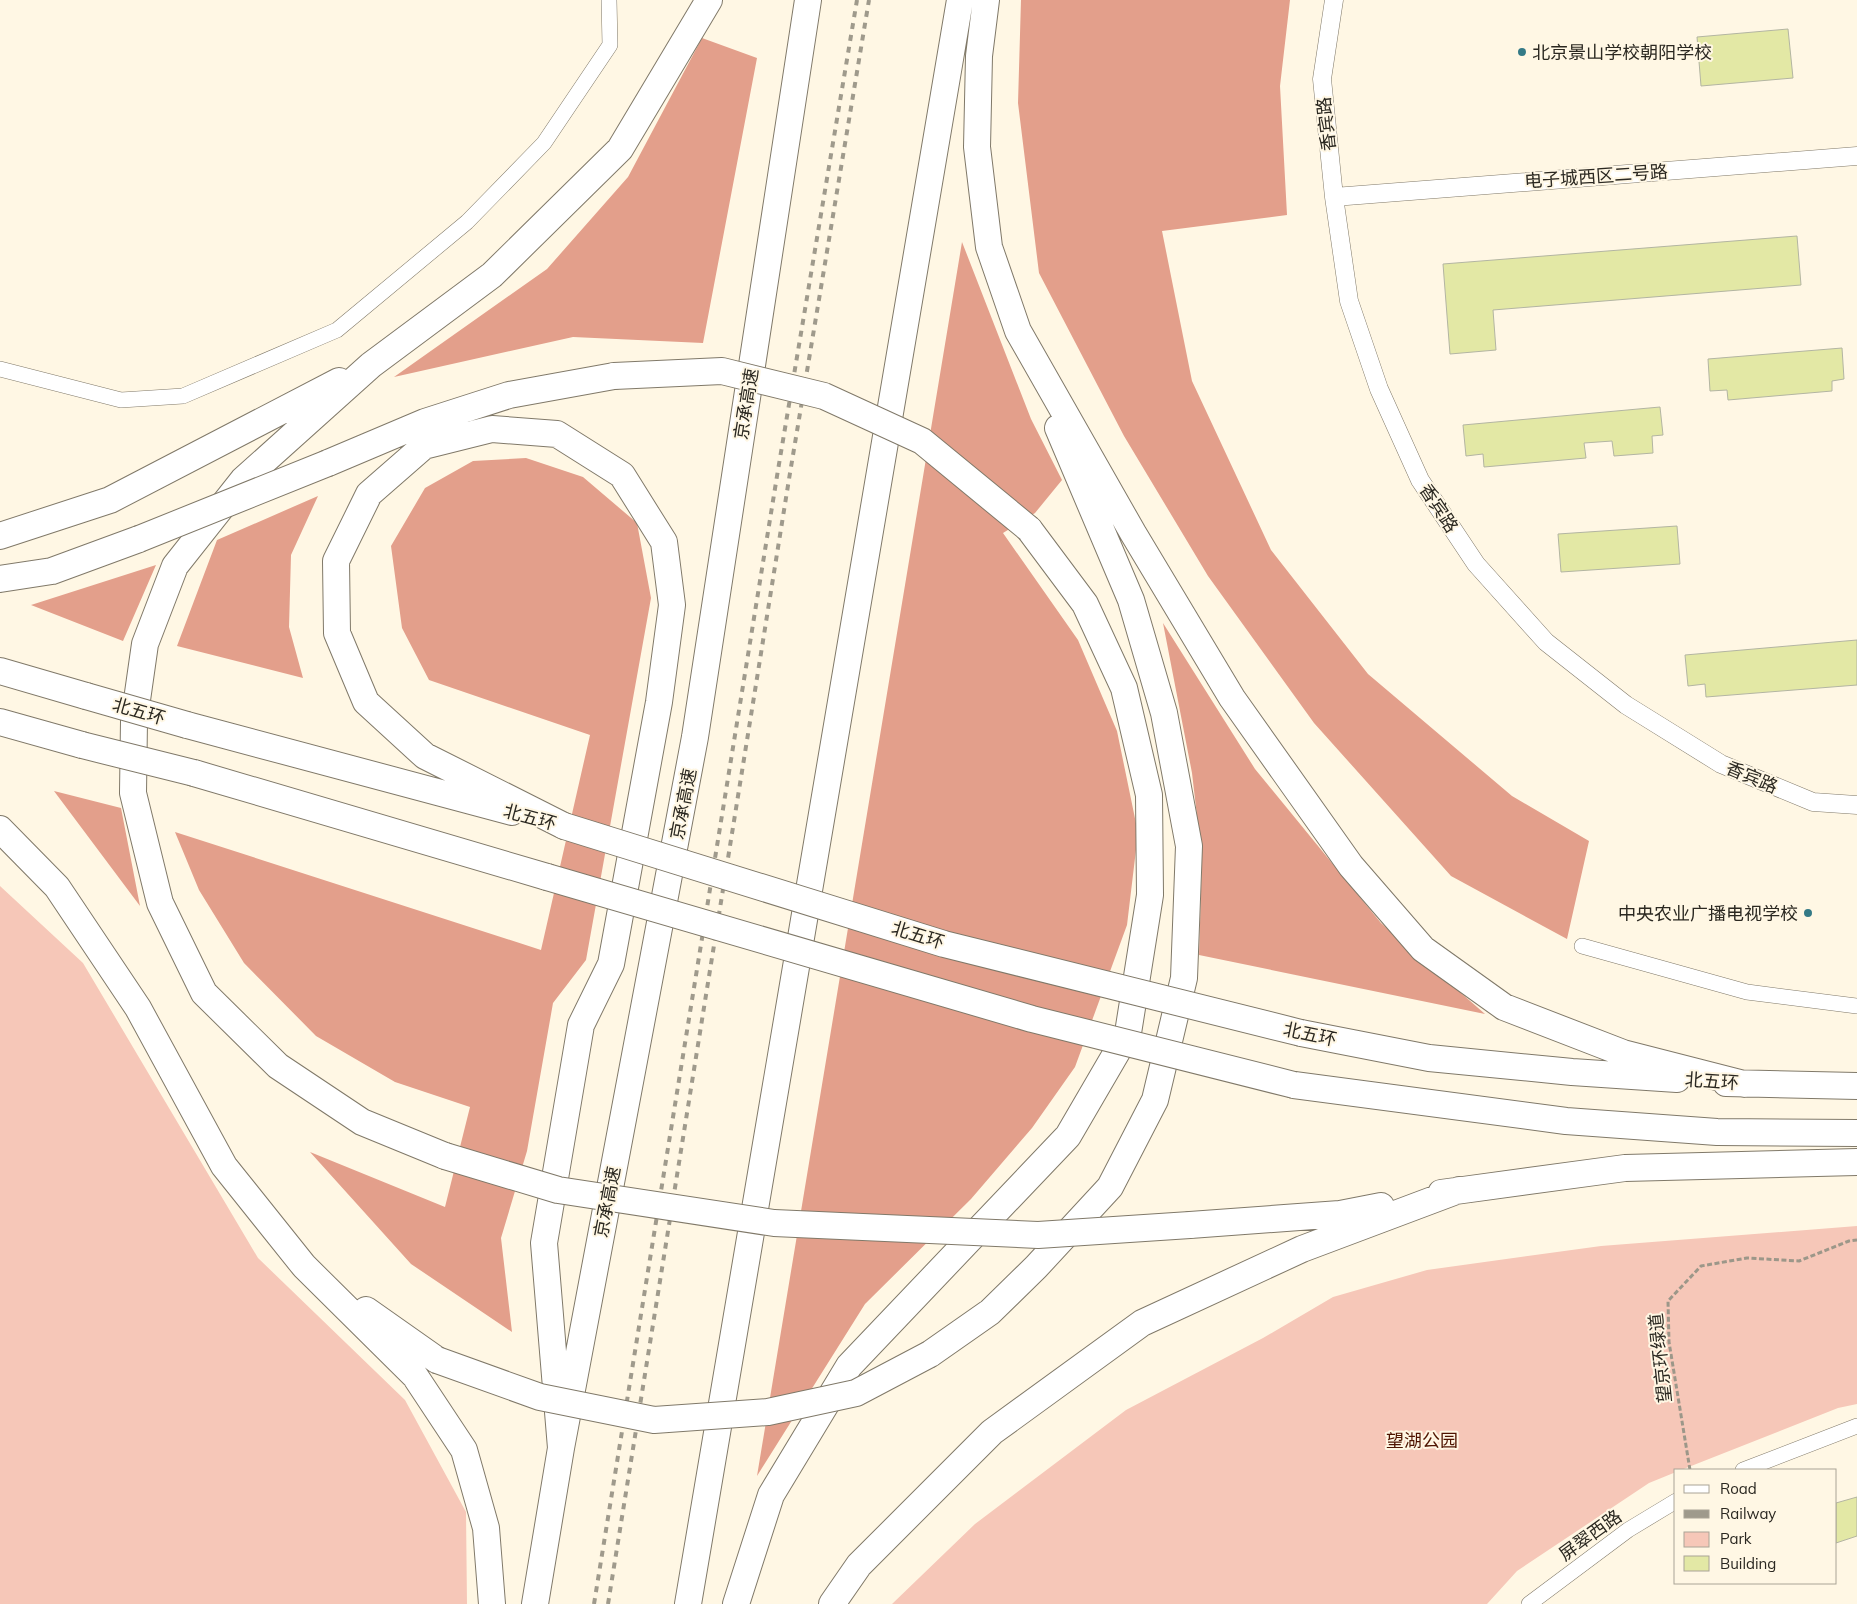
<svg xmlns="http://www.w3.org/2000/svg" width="1857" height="1604" viewBox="0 0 1857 1604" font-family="Mulish,'Noto Sans SC',sans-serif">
  <rect width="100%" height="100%" fill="#fff7e4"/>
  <path fill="#f6c7b8" d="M0,886L83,963L258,1258L405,1400L466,1512L467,1604H0Z
    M1857,1226V1404L1838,1408L1681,1470H1676V1472L1649,1483L1517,1571L1487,1604H892L975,1524L1126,1410L1263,1338L1333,1297L1427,1270L1601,1246Z"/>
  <path fill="#e39f8b" d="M1021,0H1290L1280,86L1287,215L1162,231L1192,381L1271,550L1368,674L1512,796L1589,841L1567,939L1451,876L1314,723L1208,576L1124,436L1039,273L1018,103Z
    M702,38L757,58L703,343L573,337L394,377L547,269L628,177Z
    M962,242L1031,419L1062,480L1035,513L1003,533L1078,640L1117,731L1138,833L1127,925L1075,1067L1032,1128L971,1199L865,1304L757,1476Z
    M526,458L583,477L637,523L651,598L586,960L553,1003L527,1151L501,1238L512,1332L411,1264L310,1152L445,1207L470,1107L395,1082L316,1036L244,963L199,890L175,832L541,950L590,735L429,680L402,628L391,546L425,488L473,461Z
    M318,496L291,555L289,627L303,678L177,646L217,540Z
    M156,565L123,641L31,605Z
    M1163,623L1255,769L1381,923L1485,1014L1199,955L1202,859L1192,773Z
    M54,791L121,808L140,906Z"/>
  <path fill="#e3e8a5" stroke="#b3b5a2" d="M1788,29L1793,78L1701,86L1697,37Z
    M1797,236L1801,285L1493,310L1496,350L1450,354L1443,264Z
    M1842,348L1844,379L1832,381V391L1728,400L1727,390L1710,391L1708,359Z
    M1660,407L1663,435L1652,436L1653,453L1614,456L1612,441L1584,443L1586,458L1484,467L1483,454L1466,456L1463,425Z
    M1677,526L1680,564L1561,572L1558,534Z
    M1857,640V685L1706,697L1705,684L1688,686L1685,655Z
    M1857,1497V1536L1836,1543V1503Z"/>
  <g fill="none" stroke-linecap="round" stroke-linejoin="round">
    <defs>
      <path id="minor" d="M0,369L121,400L183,396L337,330L467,222L544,143L610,45L609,0
        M1582,946L1747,992L1857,1006
        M1743,1470L1857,1426
        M1529,1604L1628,1530L1676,1501"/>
      <path id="tertiary" d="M1334,0L1322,79L1334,197L1349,301L1379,389L1420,480L1476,564L1546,642L1626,705L1721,764L1813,802L1857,805
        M1334,197L1857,156"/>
      <path id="motorway" d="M986,0L979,56L977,147L989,247L1018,331L1133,533L1232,698L1351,866L1423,949L1504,1007L1623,1053L1744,1084
        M328,463L425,422L509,395L614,376
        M0,536L110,500L339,381
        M0,579L52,571L139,539
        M0,671L86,696
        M0,722L82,745
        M187,725L512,812
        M194,773L547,877
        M0,829L57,887L138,1008L224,1166L304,1266L415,1376L464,1450L486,1528L492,1604
        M1301,1033L1429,1058L1572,1072L1677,1079
        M1726,1083L1857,1086
        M1294,1085L1566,1121L1717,1132L1857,1133
        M445,1156L362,1122L278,1066L204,993L160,903L133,793L134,721L145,644L175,566L243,480L371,365L492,275L620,149L709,0
        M1441,1193L1625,1168L1857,1162
        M1190,1225L1340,1214L1381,1206
        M366,1310L437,1360
        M930,1354L990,1312L1036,1267L1110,1187L1155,1100L1184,978L1189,846L1164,713L1131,600L1058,428
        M561,1448L544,1243L581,1025L611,964L659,702L672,605L664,542L622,475L557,434L492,429L424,446L369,494L336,561L337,633L366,702L425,756L564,826
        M535,1604L561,1448L695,737L808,0
        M688,1604L960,0
        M736,1604L771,1495L849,1366L1068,1136L1128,1033L1150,895L1149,795L1124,688L1085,604L1029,529
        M832,1604L859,1565L992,1432L1142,1323L1302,1249L1459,1190"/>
    </defs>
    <use href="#minor" stroke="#807969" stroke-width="16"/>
    <use href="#tertiary" stroke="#807969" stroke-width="19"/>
    <use href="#motorway" stroke="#807969" stroke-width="28"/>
    <path stroke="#9c9789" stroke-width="3" stroke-dasharray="5 2.5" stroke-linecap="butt" d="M1690,1470L1669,1342L1668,1301L1701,1266L1747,1258L1799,1261L1849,1241L1857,1240"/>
    <use href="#minor" stroke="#fff" stroke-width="15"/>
    <use href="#tertiary" stroke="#fff" stroke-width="18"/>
    <use href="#motorway" stroke="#fff" stroke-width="26"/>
    <path stroke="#9f9a8c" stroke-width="4" stroke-dasharray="6 6" stroke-linecap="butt" d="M594,1604L778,470L857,0
      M608,1604L790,473L869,0"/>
    <defs>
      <path id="motorway-bridge" d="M614,376L722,371L824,396L922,441L1029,529
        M139,539L328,463
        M86,696L187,725
        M82,745L194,773
        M564,826L944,944L1301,1033
        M547,877L1032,1019L1294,1085
        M445,1156L558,1190L774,1223L1038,1235L1190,1225
        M437,1360L540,1397L654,1420L768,1412L856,1393L930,1354"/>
    </defs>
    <use href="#motorway-bridge" stroke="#807969" stroke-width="28" stroke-linecap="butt"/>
    <use href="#motorway-bridge" stroke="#fff" stroke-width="26"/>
  </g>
  <g fill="#347a86" stroke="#fff7e4" stroke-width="2">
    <circle cx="1522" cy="52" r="5"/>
    <circle cx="1808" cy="913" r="5"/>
  </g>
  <g text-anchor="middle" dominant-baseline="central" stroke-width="4" stroke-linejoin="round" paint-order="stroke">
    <g font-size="18" fill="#2b2821" stroke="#fff7e4" text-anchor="start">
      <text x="1532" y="52">北京景山学校朝阳学校</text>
      <text x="1798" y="913" text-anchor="end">中央农业广播电视学校</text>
    </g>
    <g font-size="18" fill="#2b2821" stroke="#fff7e4">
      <text transform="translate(1326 124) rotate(-96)">香宾路</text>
      <text transform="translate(1596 176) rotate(-4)">电子城西区二号路</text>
      <text transform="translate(746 404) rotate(-81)">京承高速</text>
      <text transform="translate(1439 508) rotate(57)">香宾路</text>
      <text transform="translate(139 711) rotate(16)">北五环</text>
      <text transform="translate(1752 777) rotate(23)">香宾路</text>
      <text transform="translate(683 804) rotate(-79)">京承高速</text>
      <text transform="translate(530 817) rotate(15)">北五环</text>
      <text transform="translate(918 935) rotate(17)">北五环</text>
      <text transform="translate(1310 1034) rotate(12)">北五环</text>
      <text transform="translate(1712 1081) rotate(4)">北五环</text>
      <text transform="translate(607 1202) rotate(-79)">京承高速</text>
      <text transform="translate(1660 1358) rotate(-96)">望京环绿道</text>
      <text transform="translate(1590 1535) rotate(-36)">屏翠西路</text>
    </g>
    <g font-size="18" fill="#4f1401" stroke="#fff7e4">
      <text x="1422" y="1440">望湖公园</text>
    </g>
  </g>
  <rect x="1674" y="1469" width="162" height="115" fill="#fff7e4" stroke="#aaa496"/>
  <rect x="1684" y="1485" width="25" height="8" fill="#ffffff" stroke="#aaa496"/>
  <text x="1720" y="1494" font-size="15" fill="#2b2821">Road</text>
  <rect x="1684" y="1510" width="25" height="8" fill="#9f9a8c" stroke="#aaa496"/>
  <text x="1720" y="1519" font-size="15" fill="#2b2821">Railway</text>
  <rect x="1684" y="1532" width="25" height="15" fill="#f6c7b8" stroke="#aaa496"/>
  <text x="1720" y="1544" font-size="15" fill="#2b2821">Park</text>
  <rect x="1684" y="1556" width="25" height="15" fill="#e3e8a5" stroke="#aaa496"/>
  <text x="1720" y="1569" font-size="15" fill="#2b2821">Building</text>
</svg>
